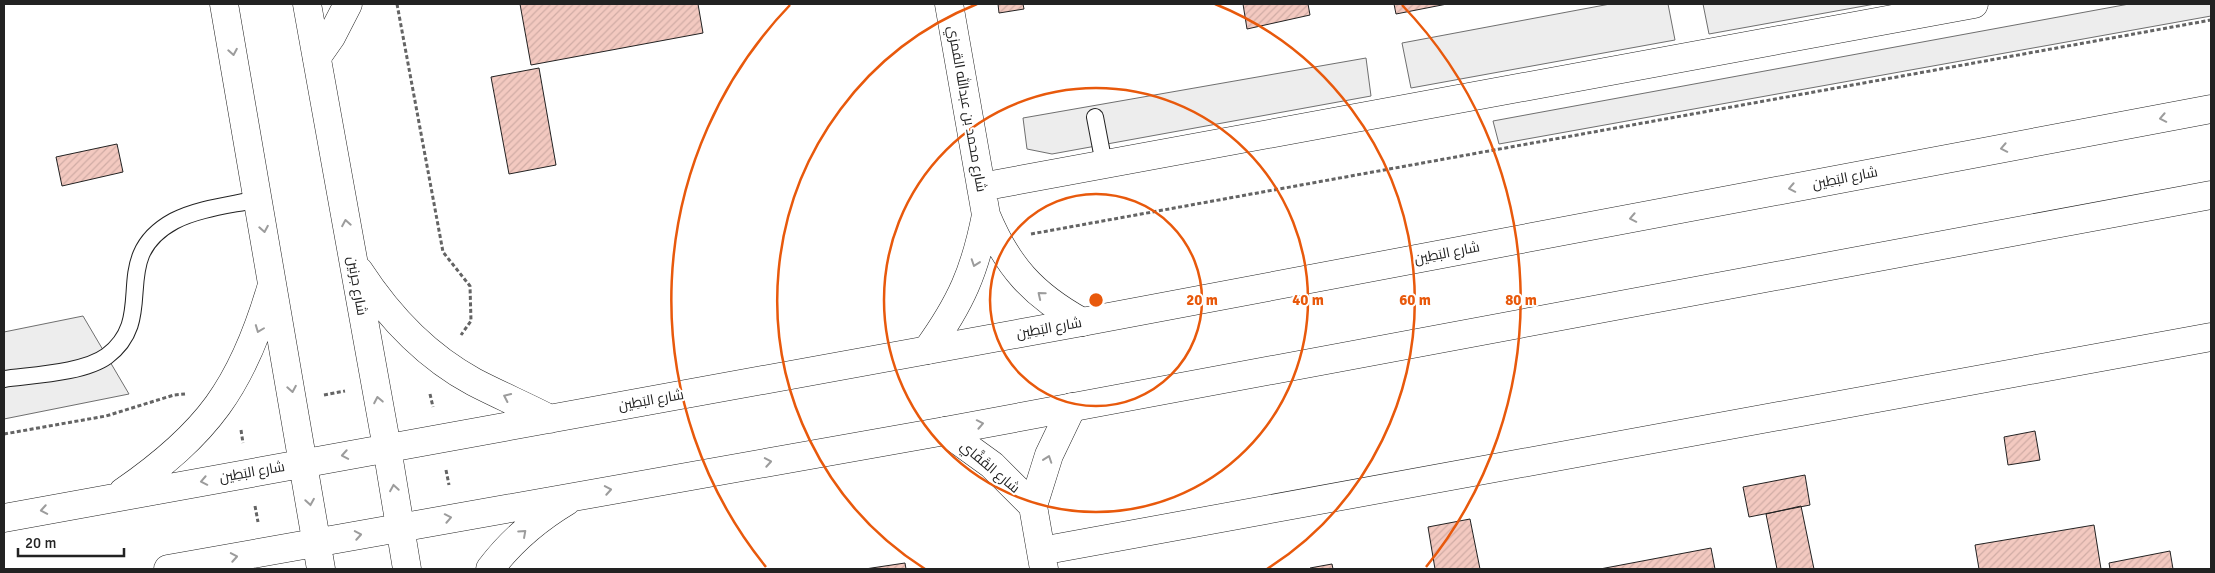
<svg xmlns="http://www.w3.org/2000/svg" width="2215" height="573" viewBox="0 0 2215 573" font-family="Signika,Cairo,sans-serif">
  <defs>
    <pattern id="building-hatch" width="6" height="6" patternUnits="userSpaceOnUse" patternTransform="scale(1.25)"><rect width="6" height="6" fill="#f3c9c0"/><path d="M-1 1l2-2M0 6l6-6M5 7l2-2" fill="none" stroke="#d0aca5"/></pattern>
  </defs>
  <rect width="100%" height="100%" fill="#fff"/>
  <path fill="#ededed" stroke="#6f6f6f" d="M1610,4H1668L1675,40L1411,88L1402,43Z
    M1703,4H1875L1709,34Z
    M2129,4H2211V16L1499,144L1493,121Z
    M1366,58L1371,96L1052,154L1027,149L1023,118Z
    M83,316L129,394L4,419V332Z"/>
  <path fill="url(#building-hatch)" stroke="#222" d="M520,4H698L703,33L531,65Z
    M998,4H1023L1024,9L999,13Z
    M1243,4H1308L1310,15L1247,29Z
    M1394,4H1447L1396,14Z
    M539,68L556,165L509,174L491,77Z
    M117,144L123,172L62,186L56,157Z
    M2035,431L2040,460L2008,465L2004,437Z
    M1805,475L1810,505L1749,517L1743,487Z
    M1801,506L1814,569H1777L1766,514Z
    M1470,519L1480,569H1435L1428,527Z
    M2094,525L2101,569H1979L1975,545Z
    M1711,548L1715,569H1600Z
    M2170,551L2173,569H2110L2109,563Z
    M905,563L906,569H865Z
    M1332,564L1333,569H1311L1310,568Z"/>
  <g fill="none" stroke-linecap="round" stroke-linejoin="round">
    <defs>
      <path id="lane" d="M1095,117L1104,164
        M4,379C32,375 84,373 107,356C160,316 106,258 174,221C199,208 232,205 258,199"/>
      <path id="street" d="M949,4L986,215C1007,266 1033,295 1082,322
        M317,57L331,37L348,4
        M981,187L1974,4
        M927,350C961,303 975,271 986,215
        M945,431L992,465L1033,506
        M1041,551L2211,337
        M1044,569L1033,506L1049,455L1072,407"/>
      <path id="secondary" d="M224,4L321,569
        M307,4L387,448L407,569
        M359,271C389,317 426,356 474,382C499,395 525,406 550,419
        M123,492C207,434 242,387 271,288
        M4,518L1082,322L2211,109
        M168,569L945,431L2211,195
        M490,569C511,541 537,519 567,501"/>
    </defs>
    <use href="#lane" stroke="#222" stroke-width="18"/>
    <use href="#street" stroke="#222" stroke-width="29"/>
    <use href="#secondary" stroke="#222" stroke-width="29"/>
    <path stroke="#646464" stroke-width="3" stroke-dasharray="4 2.5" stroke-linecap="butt" d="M397,4L443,252L470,286L471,321L461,335
      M1031,234L2211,20
      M430,394L433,407
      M324,395L345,391
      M241,430L243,443
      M4,434L106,416L174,395L185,394
      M446,470L449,485
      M255,506L258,522"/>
    <use href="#lane" stroke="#fff" stroke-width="16"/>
    <use href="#street" stroke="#fff" stroke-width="28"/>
    <use href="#secondary" stroke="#fff" stroke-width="28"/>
  </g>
  <defs><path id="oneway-chevron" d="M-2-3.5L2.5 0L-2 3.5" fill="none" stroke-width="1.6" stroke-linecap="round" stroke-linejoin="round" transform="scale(1.25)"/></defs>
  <g stroke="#9c9c9c">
    <use href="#oneway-chevron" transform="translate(233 52) rotate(80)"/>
    <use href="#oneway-chevron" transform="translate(2163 118) rotate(169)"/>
    <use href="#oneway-chevron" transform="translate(2004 148) rotate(169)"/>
    <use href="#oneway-chevron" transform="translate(1792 188) rotate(169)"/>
    <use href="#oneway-chevron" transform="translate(1633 218) rotate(169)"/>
    <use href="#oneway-chevron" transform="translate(346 223) rotate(-100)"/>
    <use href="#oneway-chevron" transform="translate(264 229) rotate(80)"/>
    <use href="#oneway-chevron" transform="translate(975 263) rotate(109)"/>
    <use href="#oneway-chevron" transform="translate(1041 295) rotate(-141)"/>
    <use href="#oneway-chevron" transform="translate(259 329) rotate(111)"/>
    <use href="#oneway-chevron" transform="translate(292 389) rotate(80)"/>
    <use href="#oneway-chevron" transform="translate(507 397) rotate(-155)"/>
    <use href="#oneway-chevron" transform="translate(378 400) rotate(-101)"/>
    <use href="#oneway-chevron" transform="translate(980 424) rotate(-11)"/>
    <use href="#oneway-chevron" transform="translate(345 455) rotate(170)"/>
    <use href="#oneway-chevron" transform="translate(1048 459) rotate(-71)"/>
    <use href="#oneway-chevron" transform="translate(768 462) rotate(-10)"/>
    <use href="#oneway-chevron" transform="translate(204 481) rotate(169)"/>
    <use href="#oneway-chevron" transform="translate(394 488) rotate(-99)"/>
    <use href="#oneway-chevron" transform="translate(608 490) rotate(-10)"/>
    <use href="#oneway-chevron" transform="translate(310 502) rotate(81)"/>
    <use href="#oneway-chevron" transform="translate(44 510) rotate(170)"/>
    <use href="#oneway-chevron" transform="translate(448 518) rotate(-11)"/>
    <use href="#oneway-chevron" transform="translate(523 533) rotate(-42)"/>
    <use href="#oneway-chevron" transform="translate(358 535) rotate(-10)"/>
    <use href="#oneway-chevron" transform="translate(234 557) rotate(-10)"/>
  </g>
  <g fill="none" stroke="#e8590c" stroke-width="2.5">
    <circle cx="1096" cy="300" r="106"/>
    <circle cx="1096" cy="300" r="212"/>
    <path d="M925 569A319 319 0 0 1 977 4M1215 4A319 319 0 0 1 1267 569"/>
    <path d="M766 567A425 425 0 0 1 790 5M1402 5A425 425 0 0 1 1426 567"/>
  </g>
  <g text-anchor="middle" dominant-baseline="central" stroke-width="4" stroke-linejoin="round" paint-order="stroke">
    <g font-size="14" fill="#222" stroke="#fff">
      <text transform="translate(967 109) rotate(80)">شارع محمد بن عبدالله القمزي</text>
      <text transform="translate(1845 178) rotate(-11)">شارع البَطِين</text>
      <text transform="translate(1447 253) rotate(-11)">شارع البَطِين</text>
      <text transform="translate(357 286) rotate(80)">شارع جرنين</text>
      <text transform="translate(1049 328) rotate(-10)">شارع البَطِين</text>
      <text transform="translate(651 400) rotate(-10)">شارع البَطِين</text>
      <text transform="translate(990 467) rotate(40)">شارع القَفَّاي</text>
      <text transform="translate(252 472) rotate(-10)">شارع البَطِين</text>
    </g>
  </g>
  <circle cx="1096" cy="300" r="8" fill="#e8590c" stroke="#fff" stroke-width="2.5"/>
  <g font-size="15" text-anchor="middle" font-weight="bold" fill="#e8590c" stroke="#fff" stroke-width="4" stroke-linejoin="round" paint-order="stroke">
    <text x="1202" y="305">20 m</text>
    <text x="1308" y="305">40 m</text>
    <text x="1415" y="305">60 m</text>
    <text x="1521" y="305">80 m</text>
  </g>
  <rect width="2215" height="573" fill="none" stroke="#222222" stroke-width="10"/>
  <path d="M18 548v8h106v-8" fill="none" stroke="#222222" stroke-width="2.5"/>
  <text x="25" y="548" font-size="15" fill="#222222" stroke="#ffffff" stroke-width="4" paint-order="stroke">20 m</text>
</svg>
